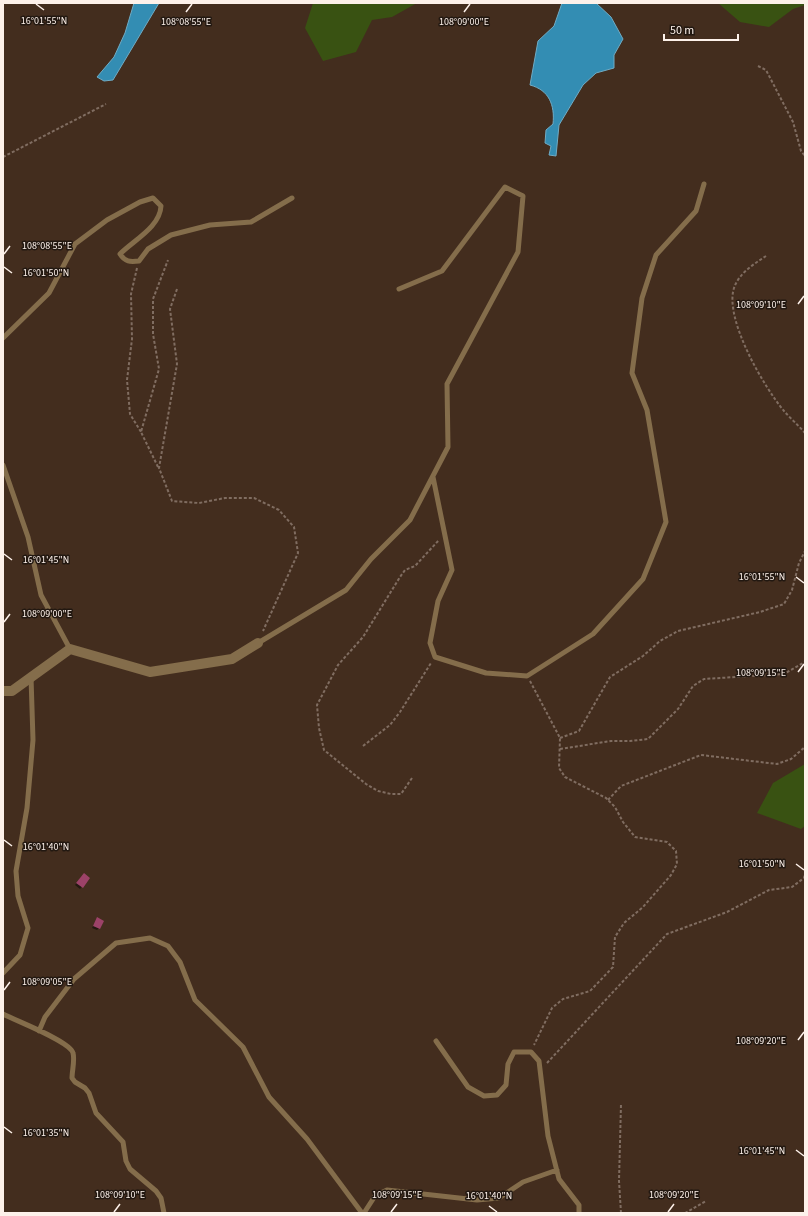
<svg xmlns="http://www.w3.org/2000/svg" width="808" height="1216" viewBox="0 0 808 1216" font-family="'Source Sans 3',sans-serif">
  <rect width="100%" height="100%" fill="#432d1e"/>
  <path fill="#395212" d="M313,3H417L392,17L372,20L356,52L323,61L305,28Z
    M718,3H805V5L793,9L769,27L740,22Z
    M805,764V826L801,829L757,813L773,783Z"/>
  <path fill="#338db3" stroke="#70abc4" d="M134,3H159L113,80L104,81L97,77L114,57L125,33Z
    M562,3H596L611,17L623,39L614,55V68L596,73L583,85L559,125L556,156L549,155L551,146L545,143L546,130L553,124C555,105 549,90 530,85L538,41L554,26Z"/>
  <path fill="#0007" d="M82,876L89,878L80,889L75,885Z
    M97,919L99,928L97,930L92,928Z"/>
  <path fill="#9c4268" d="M84,873L90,878L83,888L76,883Z
    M97,917L104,921L100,929L93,926Z"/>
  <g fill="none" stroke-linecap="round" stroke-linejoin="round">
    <path stroke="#806d61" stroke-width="2" stroke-dasharray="3 2" stroke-linecap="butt" d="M758,66L766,70L793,122L801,151L805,156
      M3,157L106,104
      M766,256C754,264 739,273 734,288C724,319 764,387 784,411C790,418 798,425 805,433
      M137,268L131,294L132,339L127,380L130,414L141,432
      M177,289L170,309L177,364L159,468L172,501L199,503L225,498H254L279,510L294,527L298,553L263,631
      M158,467L141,432L159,369L153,334V299L168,260
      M530,681L560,738L559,768L565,777L606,798L615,807L623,822L635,837L667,842L676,851L677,864L671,875L643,907L624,923L615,937L613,967L590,991L563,999L552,1008L534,1045
      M560,738L579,731L610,677L643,656L660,641L678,631L760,612L784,604L792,590L799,563L805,551
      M363,746L390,725L400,712L431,663
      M560,749L611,741H630L648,739L678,709L693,686L704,679L784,674L805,662
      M412,778L401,794H391L378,791L366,784L324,750L319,728L317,705L338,665L363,637L400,577L405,570L415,566L439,540
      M608,800L621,786L701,755L777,764L791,759L805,747
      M547,1063L667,934L727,912L769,890L792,887L804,878L805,874
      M621,1213L619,1181L621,1104
      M685,1213L706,1201"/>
    <path stroke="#846d4b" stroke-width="5" d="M3,338L49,293L75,244L107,220L140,202L153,198L161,206C160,227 134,240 120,254C125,262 130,262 139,261L148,249L171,235L210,225L251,222L292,198
      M3,465L28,537L41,595L70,649
      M433,477L452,570L438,601L430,643L435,657L486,673L527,676L593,634L643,579L666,522L647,410L632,373L642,298L656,255L696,211L704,184
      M258,643L346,590L371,559L410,520L448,447L447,384L518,252L523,196L505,187L442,271L399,289
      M3,973L20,955L28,928L18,896L16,871L27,808L33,740L31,677
      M3,1014C16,1021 70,1041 73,1053C75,1060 72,1071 72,1078L75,1082L85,1088L89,1093L96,1113L123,1142L126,1161L130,1169L156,1191L161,1198L164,1213
      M39,1031L45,1017L74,979L116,943L150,938L168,946L180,962L195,1000L243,1047L269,1097L307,1139L362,1213
      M436,1041L468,1087L484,1096L497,1095L506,1085L508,1064L514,1052H531L539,1061L548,1136L559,1179L579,1205V1213
      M364,1213L375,1196L387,1190L477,1200L499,1198L523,1182L557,1170"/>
    <path stroke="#846d4b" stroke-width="10" d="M3,691H12L70,649L150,672L232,659L258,643"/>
  </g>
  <path fill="none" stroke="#fdf1ea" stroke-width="1.5" d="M36,4L44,10M186,12L192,4M464,12L470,4M4,254L10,246M4,267L12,273M798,304L804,296M4,554L12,560M796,577L804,583M4,622L10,614M798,672L804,664M4,840L12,846M796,864L804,870M4,990L10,982M798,1040L804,1032M4,1127L12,1133M796,1150L804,1156M489,1206L497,1212M114,1212L120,1204M391,1212L397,1204M668,1212L674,1204"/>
  <g font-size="10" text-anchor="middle" fill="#fdf1ea" stroke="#221811" stroke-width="3" stroke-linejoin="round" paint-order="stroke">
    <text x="44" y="24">16°01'55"N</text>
    <text x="186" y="25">108°08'55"E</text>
    <text x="464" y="25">108°09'00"E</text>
    <text x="47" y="249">108°08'55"E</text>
    <text x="46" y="276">16°01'50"N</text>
    <text x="761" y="308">108°09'10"E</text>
    <text x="46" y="563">16°01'45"N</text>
    <text x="762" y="580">16°01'55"N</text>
    <text x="47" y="617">108°09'00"E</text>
    <text x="761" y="676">108°09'15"E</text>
    <text x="46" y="850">16°01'40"N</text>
    <text x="762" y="867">16°01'50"N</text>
    <text x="47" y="985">108°09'05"E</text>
    <text x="761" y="1044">108°09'20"E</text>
    <text x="46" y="1136">16°01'35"N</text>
    <text x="762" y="1154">16°01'45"N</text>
    <text x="120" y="1198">108°09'10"E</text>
    <text x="397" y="1198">108°09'15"E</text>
    <text x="674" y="1198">108°09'20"E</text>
    <text x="489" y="1199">16°01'40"N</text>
  </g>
  <rect width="808" height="1216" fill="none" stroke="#fdf1ea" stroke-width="8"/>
  <path d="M664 34v6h74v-6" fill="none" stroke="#fdf1ea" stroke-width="2"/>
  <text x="670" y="34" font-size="12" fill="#fdf1ea" stroke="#221811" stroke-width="3" paint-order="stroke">50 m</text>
</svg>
